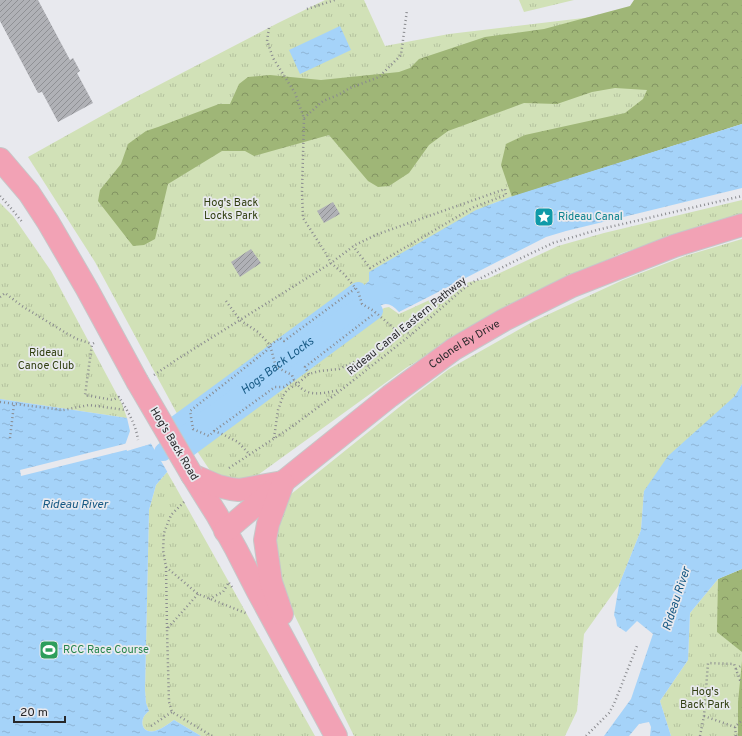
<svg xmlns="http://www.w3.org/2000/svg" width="742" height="736" viewBox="0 0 742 736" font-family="Overpass,sans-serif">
  <defs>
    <pattern id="grass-tufts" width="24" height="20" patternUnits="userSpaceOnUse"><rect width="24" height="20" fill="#d1e1b7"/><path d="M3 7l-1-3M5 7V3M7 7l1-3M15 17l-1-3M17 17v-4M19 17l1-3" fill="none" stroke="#b3c19e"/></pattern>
    <pattern id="forest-crowns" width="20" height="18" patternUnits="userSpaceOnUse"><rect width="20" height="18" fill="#9fb677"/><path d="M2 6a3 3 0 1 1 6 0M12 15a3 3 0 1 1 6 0" fill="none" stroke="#829462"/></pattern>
    <pattern id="water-ripples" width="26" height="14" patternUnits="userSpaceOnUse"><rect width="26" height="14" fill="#a5d3f9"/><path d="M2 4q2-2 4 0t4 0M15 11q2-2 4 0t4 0" fill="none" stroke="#8eb5d6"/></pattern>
    <pattern id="building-hatch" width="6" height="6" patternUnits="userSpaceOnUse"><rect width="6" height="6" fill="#b0b1b6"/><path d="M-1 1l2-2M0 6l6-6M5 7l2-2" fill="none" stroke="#8f9094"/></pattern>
  </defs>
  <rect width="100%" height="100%" fill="#e8e9ee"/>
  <path fill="url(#grass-tufts)" d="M325,0H364L385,46L449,34L634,12L663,95L512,197L494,203L370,275L369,281L358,291L181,421L95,262L28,157L130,100L278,23Z
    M519,0H574L524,12Z
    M742,200V215L622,253L533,294L448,342L406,368L251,480L225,479L213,475L195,448L278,389L384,308L389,307L399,314L469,282L487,279L558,246L604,233Z
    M0,203L13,216L51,271L122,404L127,418L0,399Z
    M742,239V384L735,396L644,491L641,530L619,585L584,634L577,711L565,736H354L286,598L274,569L277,520L290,495L413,396L449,369L534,321L623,280L685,256Z
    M167,472L174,484L315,736H201L174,720C168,724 162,729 155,731C141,734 138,719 149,711L146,703L145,690L149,510L156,485Z
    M742,569V736H671L660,701L688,660L690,613L718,579Z"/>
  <path fill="url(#forest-crowns)" d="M634,0H742V124L512,197L501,165L506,144L525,135L625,113L643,99L647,90L615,88L592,92L557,104L524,103L448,131L429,145L409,173L389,186L378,187L368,181L329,135L254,156L245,151H222L168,184L155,239L144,245L133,246L98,201L100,190L121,164L128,144L146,131L158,127L219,104H230L239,84L248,77L270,75L321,80L399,72L410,68L419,59L485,37L544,29L630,6Z
    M742,569V652L717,632L718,579Z
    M742,661V736H738V702Z"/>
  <path fill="#d1e1b7" d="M543,0H571L544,6Z"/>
  <path fill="url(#water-ripples)" d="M340,26L351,50L300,74L289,50Z
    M742,124V188L566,231L546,237L399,312C390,302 383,301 374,311L358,291L369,281V272L476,210L510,197Z
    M742,384V569L718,579L690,613L688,660L660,701L671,736H650L651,727L649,722L639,724L629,736H604L631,699L653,634L637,621L626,632L617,626L616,620L614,615L619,585L641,530L644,491L668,456L735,396Z
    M0,399L127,418L130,431L125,445L127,451L150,444L170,429L183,452L167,472L156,485L149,510L145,690L146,703L149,711C138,719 141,734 155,731C162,729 168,724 174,720L201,736H0Z"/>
  <path fill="#e8e9ee" d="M169,428L185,454L168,473L150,442Z
    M128,443L127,445L128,448L149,443L150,444L21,476L20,470Z"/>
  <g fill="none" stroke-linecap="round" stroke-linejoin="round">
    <g stroke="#a5d3f9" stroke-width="18">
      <path d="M358,291L374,311L183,452L170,429Z"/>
      <path id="s1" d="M163,452L193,429L266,375L276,367L362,304L388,291"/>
    </g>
  </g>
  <path fill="url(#building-hatch)" d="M0,0H38L70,60L73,58L80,71L77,73L93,103L58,122L42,92L38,93L0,21Z
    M333,202L340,214L324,223L317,211Z
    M251,249L261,263L240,277L231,262Z"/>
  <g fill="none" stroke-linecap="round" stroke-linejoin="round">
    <defs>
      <g id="major">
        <path d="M0,159L29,193L48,222L87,289L137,381"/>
        <path d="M192,475L217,515L236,549L257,590L336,736"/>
        <path d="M192,475L218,486L231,489L239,490L283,482"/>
        <path id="s2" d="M225,531L283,482L390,396L454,349L504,320L572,286L674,246L742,225"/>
        <path d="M282,614L271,582L265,540L268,524L283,483"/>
      </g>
    </defs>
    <use href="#major" stroke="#c7c7c8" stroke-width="24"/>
    <path stroke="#8a8b8f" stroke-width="2.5" stroke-dasharray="1 3" stroke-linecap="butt" d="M307,9L335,0
      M269,28L267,41L273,58L295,93L304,118L302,192L303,218L325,252L331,263L344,274L358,291L362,304L374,311L397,331L412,334
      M304,118L323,101L338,95L350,88L379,77L401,55L407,10
      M0,196L10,207L23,223
      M0,297L5,293L22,306L66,333L77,339L92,344
      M226,301L240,320L258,332L270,345L276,367L292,375C293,379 295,381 297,384C308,398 324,393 339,390
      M94,343L92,344L85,395L113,400L119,397C127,410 136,424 138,440
      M309,374L305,367L375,313
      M154,375L176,360L331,263L355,245L378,234L505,189L506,195L474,207L370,268L353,246
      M294,380L284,387H275L214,431L209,436L193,429L190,411L266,351L270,345L280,338L284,341L356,288
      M0,402L63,410L89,405L126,410
      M214,431L222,434L238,442L250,455
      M10,438L14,404
      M274,438L278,410L283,396L287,390L297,384L309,374L320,371L339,369L356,361L363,362L370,367
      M229,468L290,428L336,394L412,334L463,289L475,281L513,262L553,243L597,230L742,196
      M184,502L171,515L164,533L163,550L166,567L198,594L248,614
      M166,567L167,628
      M229,583L232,587
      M198,594L167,629L169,702L172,712L212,736
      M209,599L223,592L229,582
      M736,669L742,665
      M704,716L735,727
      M151,726L172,712
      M586,736L609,713L614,704L637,646
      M700,736L704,716L708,663L734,664L740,680L742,681
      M736,736L735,727L742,720"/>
    <use href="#major" stroke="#f2a2b5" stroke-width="22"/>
    <defs>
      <path id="major-bridge" d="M137,381L192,475"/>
    </defs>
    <use href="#major-bridge" stroke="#c7c7c8" stroke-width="24" stroke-linecap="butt"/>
    <use href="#major-bridge" stroke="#f2a2b5" stroke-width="22"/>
  </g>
  <defs>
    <symbol id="sight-square" viewBox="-11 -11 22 22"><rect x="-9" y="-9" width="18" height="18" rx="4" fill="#0f9aa8" stroke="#e8e9ee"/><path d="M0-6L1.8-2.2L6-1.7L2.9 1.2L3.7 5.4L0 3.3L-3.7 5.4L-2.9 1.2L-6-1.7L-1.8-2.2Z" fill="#fff"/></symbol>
    <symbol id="stadium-square" viewBox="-11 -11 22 22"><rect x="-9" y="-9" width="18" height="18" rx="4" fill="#2e9e5b" stroke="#e8e9ee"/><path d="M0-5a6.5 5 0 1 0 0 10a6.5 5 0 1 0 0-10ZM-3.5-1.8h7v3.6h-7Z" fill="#fff"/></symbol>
  </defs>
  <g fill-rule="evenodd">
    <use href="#sight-square" x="533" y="206" width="22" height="22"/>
    <use href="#stadium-square" x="38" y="639" width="22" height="22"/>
  </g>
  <g text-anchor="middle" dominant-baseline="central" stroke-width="3.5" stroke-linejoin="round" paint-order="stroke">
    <g font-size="11" fill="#313f11" stroke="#e8e9ee">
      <text x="231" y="203">Hog's Back<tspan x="231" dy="13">Locks Park</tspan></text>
      <text x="46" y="353">Rideau<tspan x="46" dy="13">Canoe Club</tspan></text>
      <text x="705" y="692">Hog's<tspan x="705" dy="13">Back Park</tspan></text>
    </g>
    <g font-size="11" fill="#0d838f" stroke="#e8e9ee" text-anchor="start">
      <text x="558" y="217">Rideau Canal</text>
    </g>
    <g font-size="11" fill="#28282a" stroke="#e8e9ee">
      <text transform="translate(407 326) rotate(-39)">Rideau Canal Eastern Pathway</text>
      <text stroke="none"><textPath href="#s2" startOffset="304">Colonel By Drive</textPath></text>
      <text transform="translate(174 444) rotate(59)">Hog's Back Road</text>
    </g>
    <g font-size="11" fill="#27864d" stroke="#e8e9ee" text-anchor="start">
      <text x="63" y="650">RCC Race Course</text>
    </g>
    <g font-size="12" font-style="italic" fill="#165984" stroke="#e8e9ee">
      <text stroke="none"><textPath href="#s1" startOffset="143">Hogs Back Locks</textPath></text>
      <text x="75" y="505">Rideau River</text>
      <text transform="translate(677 599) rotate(-72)">Rideau River</text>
    </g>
  </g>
  <path d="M14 716v6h51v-6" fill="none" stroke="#28282a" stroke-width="2"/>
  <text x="20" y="716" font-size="12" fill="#28282a" stroke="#e8e9ee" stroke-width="3" paint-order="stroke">20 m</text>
</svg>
